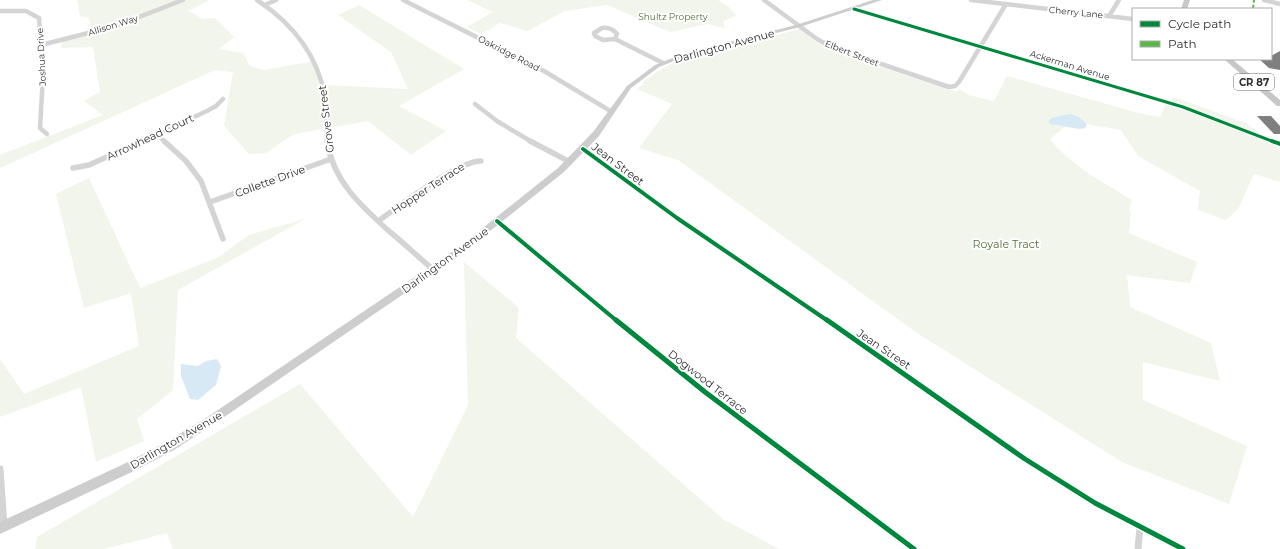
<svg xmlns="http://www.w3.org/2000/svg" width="1280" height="549" viewBox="0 0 1280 549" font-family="Montserrat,sans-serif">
  <rect width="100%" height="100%" fill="#fff"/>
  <path fill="#f1f5eb" d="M77,0H209L189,11L202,19L215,18L234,37L219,49L243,53L250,66L264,70L314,61L323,85L408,89L391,52L338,15L359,5L464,69L399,106L446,131L411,155L368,121L294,134L266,153L249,154L224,126L233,72L215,70L0,168V155L103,115L84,101L100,92L93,47L61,48L62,42L92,34L89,18L80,16Z
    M467,0H718L729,7L736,16L723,21L725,28L707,24L670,32L607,5L564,11L528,31L500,23L481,34L467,27L493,12Z
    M800,29L819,44L834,52L957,92L959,89L968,95L994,101L1007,76L1142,114L1160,117L1165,106L1174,97L1246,123L1280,149V182L1254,174L1238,209L1226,220L1198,210L1200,191L1138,156L1121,130L1087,124L1079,117L1052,125L1066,126L1050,139C1071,166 1103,182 1132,200L1129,210L1131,213L1129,233L1197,262L1190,283L1127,275L1130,307L1211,343L1220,381L1143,362V400L1247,446L1229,504L1122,462L917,333L678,160L639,148L672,104L637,89L644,84L642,83C653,73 667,66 680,60Z
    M89,178L140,288L217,258L249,235L305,219L178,290L173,390L137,419L144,441L96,462L81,387L0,417V359L24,394L139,346L131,293L84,308L56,194Z
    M464,262L519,308L516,338L723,519L779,549H173L167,533L104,549H35L37,537L300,384L413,517L468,405Z"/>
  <path fill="#d7e9f4" d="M1070,114L1079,117L1087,124L1085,128C1079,131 1062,124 1052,125L1048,122L1051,118Z
    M217,359L221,366L216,385L198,400L190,399L181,376V364L198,366L206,361Z"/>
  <path fill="#7f7f7f" d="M1280,51V70L1269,68L1259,59H1271V56Z
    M1257,116H1271L1280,126V134H1274Z"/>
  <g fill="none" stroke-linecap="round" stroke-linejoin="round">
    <path stroke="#d4d4d4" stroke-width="4.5" d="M257,0C292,23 317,54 325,96C328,111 325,126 327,142
      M403,0L544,71L612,112
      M764,0L817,39L831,47L949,87L955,86L959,82L1006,4
      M971,0L1133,19
      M1264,0L1280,4
      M265,5L276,0
      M854,9L1183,107L1274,142
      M0,11H26L39,18L43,76L40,128L47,134
      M1109,16L1119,0
      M602,28C609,27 613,29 617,34L615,39L603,40L595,36L594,33Z
      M615,39L663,63
      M41,45L116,26L183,0
      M475,104L497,121L532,142
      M157,134L165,142
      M140,142L207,111L216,106L223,99"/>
    <path stroke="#d4d4d4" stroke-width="5.5" d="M164,141L186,161L201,181L223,239
      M327,141C333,181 361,206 390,232C405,244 419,258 434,270
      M530,141L570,162
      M1272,141L1280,144
      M583,149L677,218L828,321
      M73,168L89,165L142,141
      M210,202L331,159
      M378,221C400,206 457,161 481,161
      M497,221L617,321"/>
    <path stroke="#d4d4d4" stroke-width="7" d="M616,320L705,392L914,549
      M827,320L1025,459L1095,503L1183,549
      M0,469L4,526
      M1138,549L1140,527"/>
    <path fill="#cdcdcd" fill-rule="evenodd" d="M873,0H882L800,27L689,55L659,67L631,88L599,136L564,172L465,251L421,282L214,424L174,450L136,470L0,534V522L128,462L166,442L206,418L459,247L558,168L593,132L627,86L655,65L685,53L796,25Z"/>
    <path fill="#c7c7c7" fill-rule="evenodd" d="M1184,0H1190L1187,9H1181Z
      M1224,59H1232L1280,100V106H1277Z"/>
    <path stroke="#58b947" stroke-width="2" stroke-dasharray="4.5 2" stroke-linecap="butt" d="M1253,9L1254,0"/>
    <defs>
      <path id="cycleway-far2" d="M854,9L1183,107L1274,142"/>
      <path id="cycleway-far1" d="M1272,141L1280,144
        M583,149L677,218L828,321
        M497,221L617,321"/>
      <path id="cycleway" d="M616,320L705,392L914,549
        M827,320L1025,459L1095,503L1183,549"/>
    </defs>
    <use href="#cycleway-far2" stroke="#fff" stroke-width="5"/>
    <use href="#cycleway-far1" stroke="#fff" stroke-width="6"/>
    <use href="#cycleway" stroke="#fff" stroke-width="8"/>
    <use href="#cycleway-far2" stroke="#00873e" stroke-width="3"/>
    <use href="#cycleway-far1" stroke="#00873e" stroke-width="4"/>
    <use href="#cycleway" stroke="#00873e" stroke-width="5"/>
  </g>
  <g text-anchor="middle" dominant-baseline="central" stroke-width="4" stroke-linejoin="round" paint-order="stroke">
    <g font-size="9" fill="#2f2f2f" stroke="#fff">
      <text transform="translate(1076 12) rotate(6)">Cherry Lane</text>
      <text transform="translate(113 25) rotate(-17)">Allison Way</text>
      <text transform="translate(509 53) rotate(27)">Oakridge Road</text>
      <text transform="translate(852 53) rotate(21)">Elbert Street</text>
      <text transform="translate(41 57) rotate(-93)">Joshua Drive</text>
      <text transform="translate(1070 65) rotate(17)">Ackerman Avenue</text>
    </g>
    <g font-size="9" fill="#516e38" stroke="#fff">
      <text x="673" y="16">Shultz Property</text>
    </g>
    <rect fill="#fff" stroke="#6d6d6d" stroke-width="1" x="1234" y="74" width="40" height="16" rx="3"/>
    <g font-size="10" font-weight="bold" fill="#2f2f2f">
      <text x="1254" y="82">CR 87</text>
    </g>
    <g font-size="11" fill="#2f2f2f" stroke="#fff">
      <text transform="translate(724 46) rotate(-15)">Darlington Avenue</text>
      <text transform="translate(326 119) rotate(-97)">Grove Street</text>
      <text transform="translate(150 137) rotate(-25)">Arrowhead Court</text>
      <text transform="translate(618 164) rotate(37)">Jean Street</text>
      <text transform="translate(270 181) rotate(-20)">Collette Drive</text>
      <text transform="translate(428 188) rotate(-33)">Hopper Terrace</text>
      <text transform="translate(445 260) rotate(-36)">Darlington Avenue</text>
      <text transform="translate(884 349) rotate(34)">Jean Street</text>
      <text transform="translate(708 382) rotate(38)">Dogwood Terrace</text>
      <text transform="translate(176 440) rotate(-30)">Darlington Avenue</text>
    </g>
    <g font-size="11" fill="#516e38" stroke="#fff">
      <text x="1006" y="244">Royale Tract</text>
    </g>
  </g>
  <rect x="1132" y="8" width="140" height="52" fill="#ffffff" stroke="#acacac"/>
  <rect x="1140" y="21" width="20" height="6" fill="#00873e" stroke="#acacac"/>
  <text x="1168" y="28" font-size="12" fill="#2f2f2f">Cycle path</text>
  <rect x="1140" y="41" width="20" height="6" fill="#58b947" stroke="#acacac"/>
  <text x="1168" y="48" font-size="12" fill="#2f2f2f">Path</text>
</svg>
